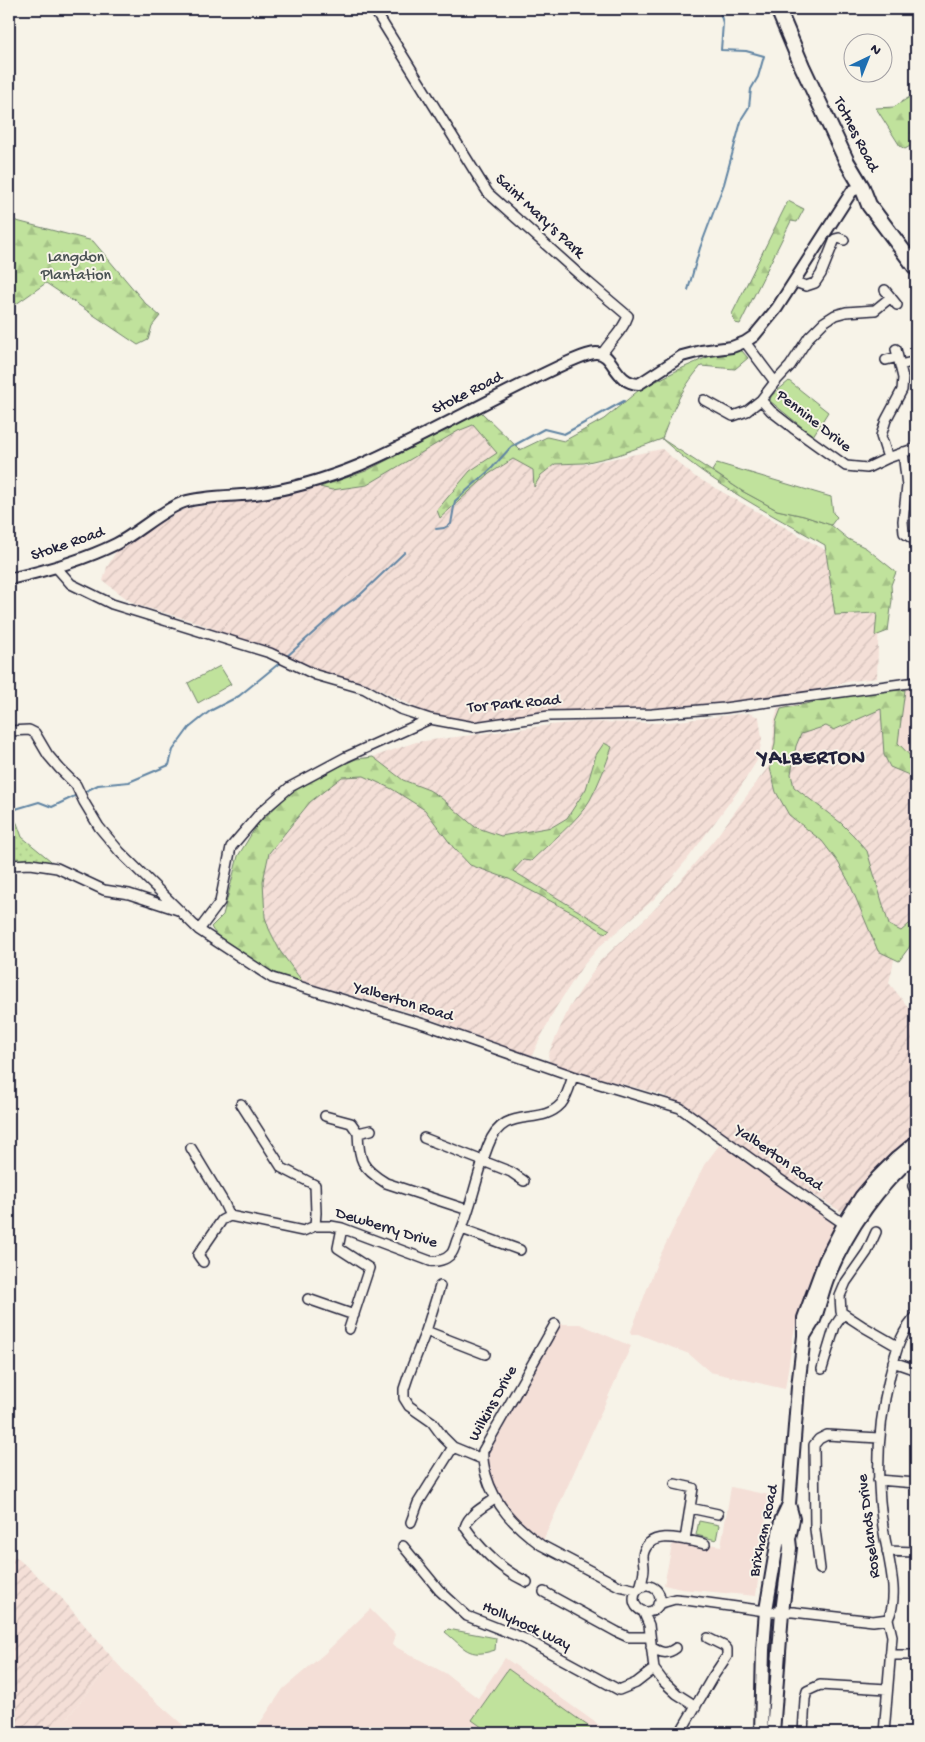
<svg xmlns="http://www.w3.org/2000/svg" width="925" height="1742" viewBox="0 0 925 1742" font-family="'Gochi Hand',sans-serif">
  <defs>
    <pattern id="industrial-furrows" width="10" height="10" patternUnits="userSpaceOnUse" patternTransform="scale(1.25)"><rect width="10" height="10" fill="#f4dfd7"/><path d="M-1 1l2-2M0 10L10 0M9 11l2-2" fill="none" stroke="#d1bfb9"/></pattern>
    <pattern id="grass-dots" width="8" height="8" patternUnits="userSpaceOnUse" patternTransform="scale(1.25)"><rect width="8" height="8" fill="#c0e29c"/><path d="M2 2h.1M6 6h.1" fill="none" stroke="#a5c287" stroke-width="1.8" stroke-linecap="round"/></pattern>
    <pattern id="forest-firs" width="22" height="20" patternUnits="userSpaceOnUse" patternTransform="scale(1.25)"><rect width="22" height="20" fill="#c0e29c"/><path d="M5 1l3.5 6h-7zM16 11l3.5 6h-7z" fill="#a5c287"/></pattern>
  </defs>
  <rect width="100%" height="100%" fill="#f7f3e8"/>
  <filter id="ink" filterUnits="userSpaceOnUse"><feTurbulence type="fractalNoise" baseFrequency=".02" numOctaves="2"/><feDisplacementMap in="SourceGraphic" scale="10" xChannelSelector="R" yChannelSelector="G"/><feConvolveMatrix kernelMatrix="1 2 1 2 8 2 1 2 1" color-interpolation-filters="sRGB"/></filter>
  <g filter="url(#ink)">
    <path fill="#f4dfd7" d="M916,685V773L891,747L892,688Z
      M721,1143L827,1217L834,1223L836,1231L820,1259L801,1303L793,1337L785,1389L710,1372L689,1354L638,1334H630L658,1260L704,1165Z
      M555,1324H580L631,1346L541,1545L495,1499L483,1451Z
      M731,1487L769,1495L756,1596L681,1589L664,1585L672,1545L685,1540L721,1546Z
      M370,1609L395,1634L392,1645L445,1673L478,1698L505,1658L610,1733H253L283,1689L324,1654Z
      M114,1660L134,1682L192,1733H55Z"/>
    <path fill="url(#industrial-furrows)" d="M470,415L522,462L543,469L556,464H585L662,449L694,476L827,551L837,615L879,614L877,678L851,681L811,691L770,698L743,701L668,707L540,713L476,722L438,718L366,683L336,678L279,654L193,621L134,604L103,581L107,567L120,545L185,509L257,497L363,470Z
      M892,688L891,747L916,773V918L900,932L889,983L909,1008L916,1012V1139L847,1209L840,1211L776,1171L680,1103L660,1094L550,1065L548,1055L569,1008L600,961L651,913L685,875L717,836L768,767L773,743L774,722L778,708Z
      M748,713L759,717L762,739L758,759L738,791L689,857L654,899L599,947L582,967L555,1009L531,1057L423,1016L302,981L280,951L269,929L265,917L263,881L269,853L310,802L342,776H364L373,757L416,742L551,725L581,722L660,723Z
      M15,1556L59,1595L114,1660L55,1733H9V1565Z"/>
    <path fill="url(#grass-dots)" stroke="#71826c" d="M9,813L17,823L22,837L56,865L9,861Z"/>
    <path fill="url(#forest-firs)" stroke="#71826c" d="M916,93V143L905,149L900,146L876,108L894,107Z
      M788,201L804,209L797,222L791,221L740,324L735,323L732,314Z
      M9,219L93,241L146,304L160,316L152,326L148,340L138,345L46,283L9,309Z
      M742,351L748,358L735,369L701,366C680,391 673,409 662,439L742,491L777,510L804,516L831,525L848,539L866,548L896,572L891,585L892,600L888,631L875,636L877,613L835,615L825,545C769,513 710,483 662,439L618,455L584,463L555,464L541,475L534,487L533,470L513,459L489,474L440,518L437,510L470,471L497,453L473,425L458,431L367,485L332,490L320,487L366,471L481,412L520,450L547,437L564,441L604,419L639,390L678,370L710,356Z
      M892,690H905L898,743L916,762V778L890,767L884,755L881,709L834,730L826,726L801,734L796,746L791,774L794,787L841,823L854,836L867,851L889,925L901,931L916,918V938L899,961L878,951L849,882L838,862L822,841L789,815L776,792L770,768L775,743L776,722L781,709L834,698Z
      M604,743L612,747C606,765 599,783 590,800C578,821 548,844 531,861L523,860L513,871L610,930L605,933L575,914L509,879L470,865L453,847L425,810L392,789L364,776L342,777L310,802L269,853L263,881L265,917L269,929L280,951L302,981C296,980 289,978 283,976C265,970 219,943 211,927L223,915L238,856L257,825L289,794L316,777L356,759L373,757L403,780L429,790L440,797L475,827L501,836L552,827L567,818L586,789L596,755Z"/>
    <path fill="#c0e29c" stroke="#71826c" d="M789,381L828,412L813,436L770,401L771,396Z
      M717,463L831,497L833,513L837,517L831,525L804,516L777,510L742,491L712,471Z
      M220,666L231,684L198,703L188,683Z
      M699,1521L719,1525L716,1540L696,1535Z
      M448,1629L496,1638L495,1650C468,1659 465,1648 445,1632Z
      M508,1669L595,1731L594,1733H490L472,1720Z"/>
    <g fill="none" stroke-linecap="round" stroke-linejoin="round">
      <path stroke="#6084a3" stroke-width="2" d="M688,290L700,248L724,184L742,118L749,107L751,89L758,77L764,56L746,51L721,50L723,23L719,9
        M436,529L444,528L451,524L455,501L491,469L511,447L544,429L564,434L624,401
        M285,658L342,607L360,595L405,552
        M84,792L98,785L129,782L169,765L173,750L189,728L210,711L239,696L282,661
        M9,811L39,802L52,807L77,795"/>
      <defs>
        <path id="minor" d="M374,9L488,193L582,277L628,316C623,331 610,341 602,354
          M795,282L806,286L815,283L821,274L835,239L839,238L844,240
          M885,290L897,305
          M745,342L775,382L761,400L771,411L793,428L846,466L867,468L888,458L916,448
          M886,360L898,357
          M900,365L916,361
          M775,382L790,366L809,337L824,322L835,315L846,312L875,310L891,297
          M704,400L733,416L747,411L761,400
          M903,452L907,486L903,521L904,533L913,539L916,544
          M888,458L881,436L886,420L902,390L903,378L896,349
          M56,567L71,584L112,604L270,653L316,675L365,689L400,709L430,719L474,727L549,716L652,714L724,708L916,682
          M9,731L29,730L35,733L48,755L60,769L76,785L84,802L99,827L120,852L199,930L272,978L427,1025L573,1076L680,1108L779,1179L847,1226
          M9,865L31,864L57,868L104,890L129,894L178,910
          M199,930L220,902L231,847L261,812L290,787L346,757L430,719
          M241,1104L282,1168L315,1185L316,1213L315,1226
          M325,1116L351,1123L358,1133
          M371,1130L358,1133C359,1160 361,1168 386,1183L468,1210
          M424,1138L511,1172L524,1181
          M191,1148L223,1201L230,1216
          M916,1183L913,1186L916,1192
          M342,1228L338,1248L369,1268L349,1329
          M462,1229L520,1250
          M876,1232L867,1252L846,1282L840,1296L841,1312L864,1327L897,1346
          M203,1262L198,1255L222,1220L230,1216L303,1231L315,1226H331L342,1228L430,1261C436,1262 446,1260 451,1254C454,1251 455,1245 457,1240C471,1210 476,1177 488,1146C504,1103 539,1128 561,1104C567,1097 570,1085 573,1076
          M440,1286L426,1331L408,1377L404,1389V1398L409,1406L432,1422L443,1437L453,1447L482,1459
          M308,1299L354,1315
          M555,1324L483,1451C482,1460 484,1467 486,1475C495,1506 515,1526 541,1545L619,1586L637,1590
          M426,1331L485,1354
          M893,1362L916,1370
          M822,1369L835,1326L843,1314
          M878,1480L916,1483
          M675,1484L693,1488L685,1540
          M495,1499C483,1507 469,1514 465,1527C481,1550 501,1570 527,1582
          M690,1508L718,1514
          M411,1522L418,1503L453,1447
          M403,1546L439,1590L467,1616L525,1639L619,1690L636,1683L654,1669
          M887,1551L916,1552
          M820,1569L815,1529L814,1445L819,1439L827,1435L879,1438
          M634 1599a13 13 0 1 1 26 0a13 13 0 1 1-26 0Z
          M640,1588C642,1581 644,1575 644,1568C644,1564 643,1560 643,1556C647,1527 686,1540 705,1544
          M544,1592L617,1632L628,1637H650
          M658,1604L675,1599L686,1600L773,1612H793L873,1621L888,1619C900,1596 888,1558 884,1533C875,1479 877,1428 890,1375C894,1361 896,1347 903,1335C906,1328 912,1322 916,1316
          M643,1611L649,1625L654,1669L663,1681L677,1694L696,1706
          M651,1647C661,1653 667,1655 676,1648
          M890,1655H916
          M680,1733L712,1678L727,1656V1649L724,1646L708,1638
          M803,1733L805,1699L807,1691L820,1685L887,1689
          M884,1733L892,1636L888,1619"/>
        <path id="tertiary" d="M9,579C45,571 82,561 116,544C139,532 160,511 184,502C201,496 236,496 255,494C292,489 326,479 360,465C419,439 475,407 533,379C546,373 583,353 596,353C614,353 614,383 639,384L682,356L701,351L732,347L745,342L754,336L777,308L852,191L862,187"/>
        <path id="primary" d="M804,1336C807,1331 811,1325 814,1320C819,1307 822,1292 827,1279C847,1231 876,1188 916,1154
          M761,1733L763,1650L766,1610L781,1521L789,1504L798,1387L804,1336V1318L825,1261L844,1224L861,1197L878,1177L897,1158L916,1142
          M773,1733L782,1612L790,1548L789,1539L793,1519L789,1504"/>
        <path id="trunk" d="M778,9L802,66L847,162L862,187L869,205L916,268"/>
      </defs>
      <use href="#minor" stroke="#22223b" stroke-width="12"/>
      <use href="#tertiary" stroke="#22223b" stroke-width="14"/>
      <use href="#primary" stroke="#22223b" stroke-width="16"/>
      <use href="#trunk" stroke="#22223b" stroke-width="18"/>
      <use href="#minor" stroke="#f7f3e8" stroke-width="9"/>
      <use href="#tertiary" stroke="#f7f3e8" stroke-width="10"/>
      <use href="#primary" stroke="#f7f3e8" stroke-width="12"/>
      <use href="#trunk" stroke="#f7f3e8" stroke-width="14"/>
    </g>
  </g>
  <g text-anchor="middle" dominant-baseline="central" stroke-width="4" stroke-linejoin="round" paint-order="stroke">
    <g font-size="16" fill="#22223b" stroke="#f7f3e8">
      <text transform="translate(855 135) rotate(63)">Totnes Road</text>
      <text transform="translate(539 217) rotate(43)">Saint Mary's Park</text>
      <text transform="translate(468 394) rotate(-27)">Stoke Road</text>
      <text transform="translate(813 422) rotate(38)">Pennine Drive</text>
      <text transform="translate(68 545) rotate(-19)">Stoke Road</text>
      <text transform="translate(514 705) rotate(-5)">Tor Park Road</text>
      <text transform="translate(403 1003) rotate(17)">Yalberton Road</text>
      <text transform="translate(778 1159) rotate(35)">Yalberton Road</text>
      <text transform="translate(386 1229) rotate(17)">Dewberry Drive</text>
      <text transform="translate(494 1404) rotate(-61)">Wilkins Drive</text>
      <text transform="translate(870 1526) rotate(-97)">Roselands Drive</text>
      <text transform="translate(765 1531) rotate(-78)">Brixham Road</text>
      <text transform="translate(526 1627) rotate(25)">Hollyhock Way</text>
    </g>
    <g font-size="16" fill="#4a5253" stroke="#f7f3e8">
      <text x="76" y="258">Langdon<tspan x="76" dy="18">Plantation</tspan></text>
    </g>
    <g font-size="21" font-weight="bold" letter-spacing="1" fill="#22223b" stroke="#f7f3e8">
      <text x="812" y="759">YALBERTON</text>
    </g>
  </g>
  <rect width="925" height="1742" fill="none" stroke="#f7f3e8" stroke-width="30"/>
  <rect x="15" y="15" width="895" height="1712" fill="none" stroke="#22223b" stroke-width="2" filter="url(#ink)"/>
  <g transform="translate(868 58) rotate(43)"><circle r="24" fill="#f7f3e8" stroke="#a29fa3"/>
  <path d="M0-4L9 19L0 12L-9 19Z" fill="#1f6fb2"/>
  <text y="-8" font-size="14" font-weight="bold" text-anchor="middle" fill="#22223b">N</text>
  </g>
</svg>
